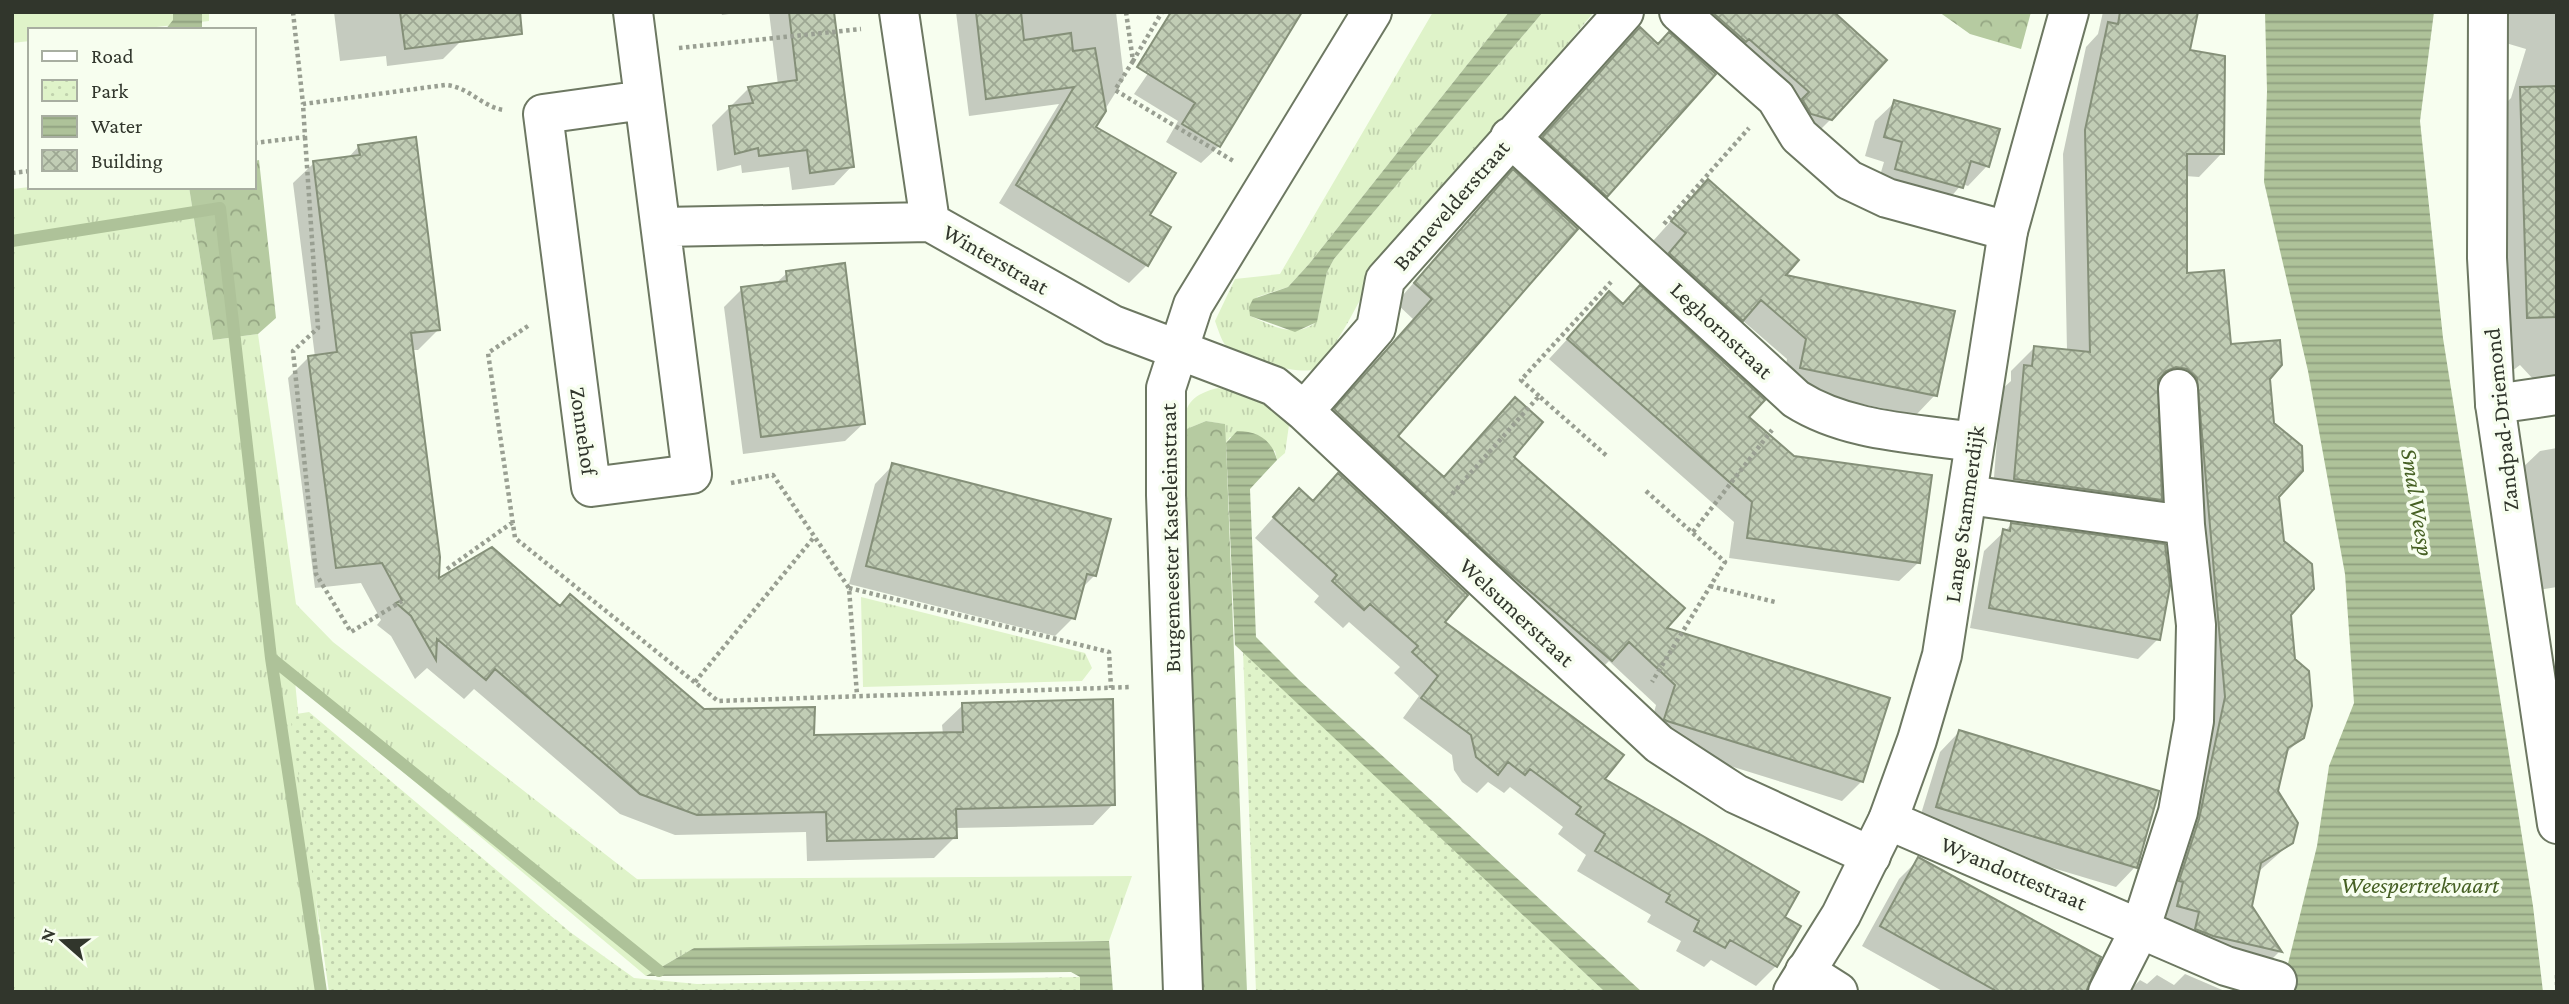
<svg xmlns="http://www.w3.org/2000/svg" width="2569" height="1004" viewBox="0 0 2569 1004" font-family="'Crimson Pro',serif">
  <defs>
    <pattern id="grass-tufts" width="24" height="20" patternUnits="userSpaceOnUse" patternTransform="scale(1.75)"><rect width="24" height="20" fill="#dff3c9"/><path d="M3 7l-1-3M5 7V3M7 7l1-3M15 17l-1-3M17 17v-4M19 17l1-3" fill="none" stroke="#c0d1ad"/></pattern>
    <pattern id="forest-crowns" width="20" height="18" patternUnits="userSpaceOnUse" patternTransform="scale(1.75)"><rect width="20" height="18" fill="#b6cba1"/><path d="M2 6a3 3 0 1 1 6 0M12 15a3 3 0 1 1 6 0" fill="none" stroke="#95a683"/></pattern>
    <pattern id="park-dots" width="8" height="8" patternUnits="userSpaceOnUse" patternTransform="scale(1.75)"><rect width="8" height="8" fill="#dff3c9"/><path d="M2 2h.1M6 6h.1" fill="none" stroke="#c0d1ad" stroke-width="1.8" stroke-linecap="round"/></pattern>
    <pattern id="water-rules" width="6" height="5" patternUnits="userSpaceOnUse" patternTransform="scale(1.75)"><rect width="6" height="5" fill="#aec299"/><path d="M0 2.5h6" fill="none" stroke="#8e9e7d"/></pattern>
    <pattern id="building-cross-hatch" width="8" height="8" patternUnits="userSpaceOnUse" patternTransform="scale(1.75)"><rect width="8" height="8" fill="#c1cdb5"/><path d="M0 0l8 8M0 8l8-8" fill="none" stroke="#9da793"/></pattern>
  </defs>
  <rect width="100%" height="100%" fill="#f7feef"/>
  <path fill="url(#grass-tufts)" d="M1433,12H1509L1309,264L1288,287L1257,297L1250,316C1271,325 1297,340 1317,321L1327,272L1334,259L1543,12H1594L1370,281C1360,300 1331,358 1314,369C1302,376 1235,358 1226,346C1221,340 1218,329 1215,321L1235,279L1280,274Z
    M30,187H189L213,340L258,334L296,604L333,642L637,879L1132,876L1109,941L694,948L646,976L295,681L325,992H12V189Z
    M1218,388L1257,397L1290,418L1285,453L1277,460L1275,451L1230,437L1226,443L1224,424L1206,421L1184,430C1183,404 1193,394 1218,388Z
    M861,597L1085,653L1092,668L1082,681L863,687Z"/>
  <path fill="url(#forest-crowns)" d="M1939,12H2031L2021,49L1970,34Z
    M259,160L276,318L258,334L213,340L189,187H254V161Z
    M1206,421L1225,424L1226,443L1247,992H1199L1184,430Z"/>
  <path fill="url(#park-dots)" d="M1243,651L1605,992H1256Z
    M309,712L570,932L634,978L697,984L1080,977V992H329L290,715Z"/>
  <path fill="#dff3c9" d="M12,12H209V21L130,30H30V41L12,43Z"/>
  <path fill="url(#water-rules)" d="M173,12H202V30H165L173,20Z
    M1509,12H1543L1334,259L1327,272L1317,322L1295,332L1250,316L1249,307L1253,299L1288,287L1309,264Z
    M2265,12H2434L2420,121L2443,338L2533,906L2543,992H2281L2317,846L2329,766L2354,703L2345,574L2308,371L2264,182L2267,91Z
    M1237,431C1258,431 1272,440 1277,460L1250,489L1256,637L1298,679L1642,992H1605L1235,645L1226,443Z
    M1109,941L1113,992H1080V977L1071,972L646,976L694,948Z"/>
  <path fill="#0003" d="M334,12H458L461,41L443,59L387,66L386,56L340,61Z
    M721,12H743L722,15Z
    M769,12H832L852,166L834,185L792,190L789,167L742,173L741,165L717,171L712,125L748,89L778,85Z
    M956,12H1116L1124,79L1094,127L1148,215L1147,265L1129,283L999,203L1059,104L969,116Z
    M1678,12H1830L1831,119L1811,139Z
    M2103,12H2196L2188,52L2222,153L2199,177L2185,176V275L2229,346L2268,379L2303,737L2284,755L2277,791L2292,842L2257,873L2250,906L2279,952L2257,974L2155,929L2202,721L2164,392L2157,390L2160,499L2137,522L1992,502L2001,390L2011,381V371L2034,348L2067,351L2063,154L2086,47L2098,34Z
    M2507,12H2557V391H2544L2520,365L2504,377L2496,113L2511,98L2526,49L2499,41Z
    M1188,15L1219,146L1201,163L1166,142L1178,121L1134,94Z
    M1621,49L1606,195L1587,215L1524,157Z
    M1895,102L1987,166L1968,186L1962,184L1942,207L1876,189L1884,162L1865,156L1875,121Z
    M359,146L439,329L418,350H412L437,581L560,608L704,711L813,737L943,734L942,725L963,705L1113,804L1093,825L955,828V837L934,858L807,861L806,832L675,835L620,814L474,689L464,699L427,668L415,679L391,636L377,625L381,620L361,583L315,588L288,378L309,357H315L293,183L314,163L347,159Z
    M1494,191L1395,436L1443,478L1515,400L1512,457L1664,629L1887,700L1861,782L1842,801L1647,740L1656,705L1609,661L1591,679L1316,430L1414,320L1396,303Z
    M1689,201L1782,276L1935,395L1916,415L1782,388L1787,359L1742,320L1722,339L1651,273L1668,254L1653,241Z
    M787,273L864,423L845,441L743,454L724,307L742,289L775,284Z
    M1609,294L1747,417L1919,562L1899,581L1729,558L1734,522L1549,359Z
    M2557,448V587L2539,590L2520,470L2540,451Z
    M893,465L1095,575L1081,589L1073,618L1055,636L849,584L875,484Z
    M1280,510L1442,622L1603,780L1783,917L1776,966L1756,986L1711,960L1704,967L1676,951L1681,941L1647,922L1651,915L1577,871L1586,855L1558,834L1563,827L1510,787L1504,793L1488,782L1477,793L1462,782L1454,770L1452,755L1403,718L1419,696L1394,673L1400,667L1349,622L1343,628L1314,602L1319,596L1255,538Z
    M2011,525L2158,639L2138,659L1970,628L1984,551Z
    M1959,732L2135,867L2116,887L1917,827L1940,752Z
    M1919,859L2085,992H1944L1862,946L1899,879Z
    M2185,974L2227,992H2128L2140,980L2147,984L2157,975L2174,985Z"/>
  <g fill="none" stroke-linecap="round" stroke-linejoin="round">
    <path stroke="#aec299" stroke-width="12" d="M12,241L220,208L271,658L321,992
      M271,658L659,971"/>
  </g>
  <path fill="url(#building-cross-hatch)" stroke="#859079" stroke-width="2" d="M400,12H520L522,34L405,49Z
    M789,12H834L854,167L810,173L807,150L759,156L758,148L735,154L729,106L753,103L748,87L797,80Z
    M976,12H1021L1024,40L1071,33L1073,51L1095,48L1106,111L1096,127L1176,173L1150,215L1171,227L1148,266L1016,185L1074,87L986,99Z
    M1171,12H1302L1220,147L1182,124L1195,103L1137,67Z
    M1712,12H1834L1887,60L1832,120L1811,114L1802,99L1809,92L1749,39L1746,42Z
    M2120,12H2198L2190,50L2225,56L2224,154H2187V273L2224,270L2231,344L2280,340L2282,365L2270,379L2274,423L2302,446L2303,471L2279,497L2284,541L2312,564L2314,589L2291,615L2295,659L2309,671L2312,706L2304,738L2288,748L2278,791L2298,823L2293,843L2261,863L2252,906L2282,952L2213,936L2195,929L2199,912L2177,906L2183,882L2179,881L2199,819L2225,697L2197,378L2187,369L2176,367L2166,371L2158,380L2162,500L2014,479L2024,365L2032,366L2034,346L2090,352L2085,130L2108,22L2118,24Z
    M1640,27L1658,44L1669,32L1716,74L1607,197L1542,137Z
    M2557,86V317L2527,318L2520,87Z
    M1894,100L2000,129L1989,167L1971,161L1963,188L1895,169L1902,142L1884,137Z
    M416,137L440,330L411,333L440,557L439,578L492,547L560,606L570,594L704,709L815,707L814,735L963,732L962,703L1113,699L1115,805L956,809L957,838L827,841L826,812L697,815L640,794L495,669L486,680L437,639L436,660L411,616L396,603L402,600L382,563L336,568L308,356L337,352L313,161L360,155L358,145Z
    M1513,169L1578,229L1398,436L1444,477L1515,397L1543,422L1514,457L1685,608L1667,628L1890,698L1863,782L1667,721L1664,719L1675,685L1629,642L1612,661L1496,562L1334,409L1432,299L1414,283Z
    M1708,179L1799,260L1786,275L1955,311L1937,396L1800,368L1806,339L1761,300L1743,321L1669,253L1686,233L1671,221Z
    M845,263L865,424L761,437L741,287L787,281L786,271Z
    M1640,285L1765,400L1749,417L1794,456L1932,475L1920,563L1747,538L1752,502L1567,339L1609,291L1623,304Z
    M892,463L1111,519L1096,576L1087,574L1075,619L866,566Z
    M1338,473L1468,595L1445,622L1624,755L1605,779L1799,892L1785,917L1801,926L1777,967L1730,940L1725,948L1694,931L1699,921L1666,902L1670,895L1595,851L1605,834L1576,814L1581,807L1530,769L1525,775L1508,762L1498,775L1476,757L1471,735L1421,698L1438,676L1412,652L1418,646L1370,604L1364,610L1332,581L1337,575L1273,517L1299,488L1313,501Z
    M2011,523L2165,544L2170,586L2160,640L1989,608L2003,529L2010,531Z
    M1959,730L2159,791L2137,868L1936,807Z
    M1918,857L2101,957L2086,992H1998L1880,926Z"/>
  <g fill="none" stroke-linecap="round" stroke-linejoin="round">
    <defs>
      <path id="street" d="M633,12L692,474L591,487L543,114L644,100
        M899,12L930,222L1113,325L1274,386L1304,411L1659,744L1736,794L1871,856
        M1679,12L1776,98L1799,136L1849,180L1887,198L2008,231
        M1510,137L1796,399C1848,432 1915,433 1974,442
        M662,227L930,222
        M2495,404L2557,395
        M1304,411L1376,328L1385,280L1624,12
        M1968,495L2185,525
        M1888,820L2226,966L2277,981
        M1805,971L1838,992
        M1183,992L1166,495V388L1193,305L1372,12
        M2108,992L2141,927L2178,812L2194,721L2196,625L2185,525L2178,389"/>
      <path id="secondary" d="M2488,12L2487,258L2495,404L2557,824
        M1793,992L1841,915L1888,820L1917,740L1942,655L2008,231L2069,12"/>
    </defs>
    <use href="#street" stroke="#6d7862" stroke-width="42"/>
    <use href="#secondary" stroke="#6d7862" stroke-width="42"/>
    <path stroke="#999f92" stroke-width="4.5" stroke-dasharray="3.5 3.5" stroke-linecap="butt" d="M293,12L303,104
      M1126,12L1133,61L1162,12
      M679,48L861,29
      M1133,61L1115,90L1235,162
      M305,137L318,328L293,351L316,574L351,632L402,601
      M254,143L305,137L303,104L445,85C468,86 482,107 504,110
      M12,173L30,171
      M1664,224L1749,128
      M528,326L488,353L515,538L718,701L1131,687
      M1539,396L1521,380L1611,282
      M731,483L773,475L849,588L857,695
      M1646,491L1725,562L1652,682
      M1452,494L1539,396L1608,457
      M1693,532L1772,430
      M447,569L513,522
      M1710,586L1775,602
      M849,588L1109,652L1111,688
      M695,682L815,536
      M2557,975V985"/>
    <use href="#street" stroke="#fff" stroke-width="38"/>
    <use href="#secondary" stroke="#fff" stroke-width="38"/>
  </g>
  <g text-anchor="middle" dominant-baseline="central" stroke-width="7" stroke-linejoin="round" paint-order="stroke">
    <g font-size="23" fill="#31362c" stroke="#f7feef">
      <text transform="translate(1451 205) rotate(-49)">Barnevelderstraat</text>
      <text transform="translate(996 259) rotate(30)">Winterstraat</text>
      <text transform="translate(1722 330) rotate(43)">Leghornstraat</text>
      <text transform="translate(2501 420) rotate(-96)">Zandpad-Driemond</text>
      <text transform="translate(584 431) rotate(82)">Zonnehof</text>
      <text transform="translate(1964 514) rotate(-82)">Lange Stammerdijk</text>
      <text transform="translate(1170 538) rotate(-91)">Burgemeester Kasteleinstraat</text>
      <text transform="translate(1517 612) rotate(43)">Welsumerstraat</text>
      <text transform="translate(2014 873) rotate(23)">Wyandottestraat</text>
    </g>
    <g font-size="24" font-style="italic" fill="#466024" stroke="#f7feef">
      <text transform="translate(2418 502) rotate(81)">Smal Weesp</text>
      <text x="2420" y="884">Weespertrekvaart</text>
    </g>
  </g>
  <rect width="2569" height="1004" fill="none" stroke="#31362c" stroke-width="28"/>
  <rect x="28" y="28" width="228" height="161" fill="#f7feef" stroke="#a8aea1" stroke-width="2"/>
  <rect x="42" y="51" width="35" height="10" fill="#ffffff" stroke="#a8aea1" stroke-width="2"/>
  <text x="91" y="63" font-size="21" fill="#31362c">Road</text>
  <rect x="42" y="80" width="35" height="21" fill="url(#park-dots)" stroke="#a8aea1" stroke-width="2"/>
  <text x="91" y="98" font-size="21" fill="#31362c">Park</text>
  <rect x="42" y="116" width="35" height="21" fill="url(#water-rules)" stroke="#a8aea1" stroke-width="2"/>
  <text x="91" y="133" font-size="21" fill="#31362c">Water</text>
  <rect x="42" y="150" width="35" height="21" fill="url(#building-cross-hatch)" stroke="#a8aea1" stroke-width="2"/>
  <text x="91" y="168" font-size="21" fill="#31362c">Building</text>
  <g transform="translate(63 941) rotate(290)" stroke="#f7feef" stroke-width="5" paint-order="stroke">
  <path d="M0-5L12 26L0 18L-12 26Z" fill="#31362c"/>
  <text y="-10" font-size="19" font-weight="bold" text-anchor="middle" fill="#31362c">N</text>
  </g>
</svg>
